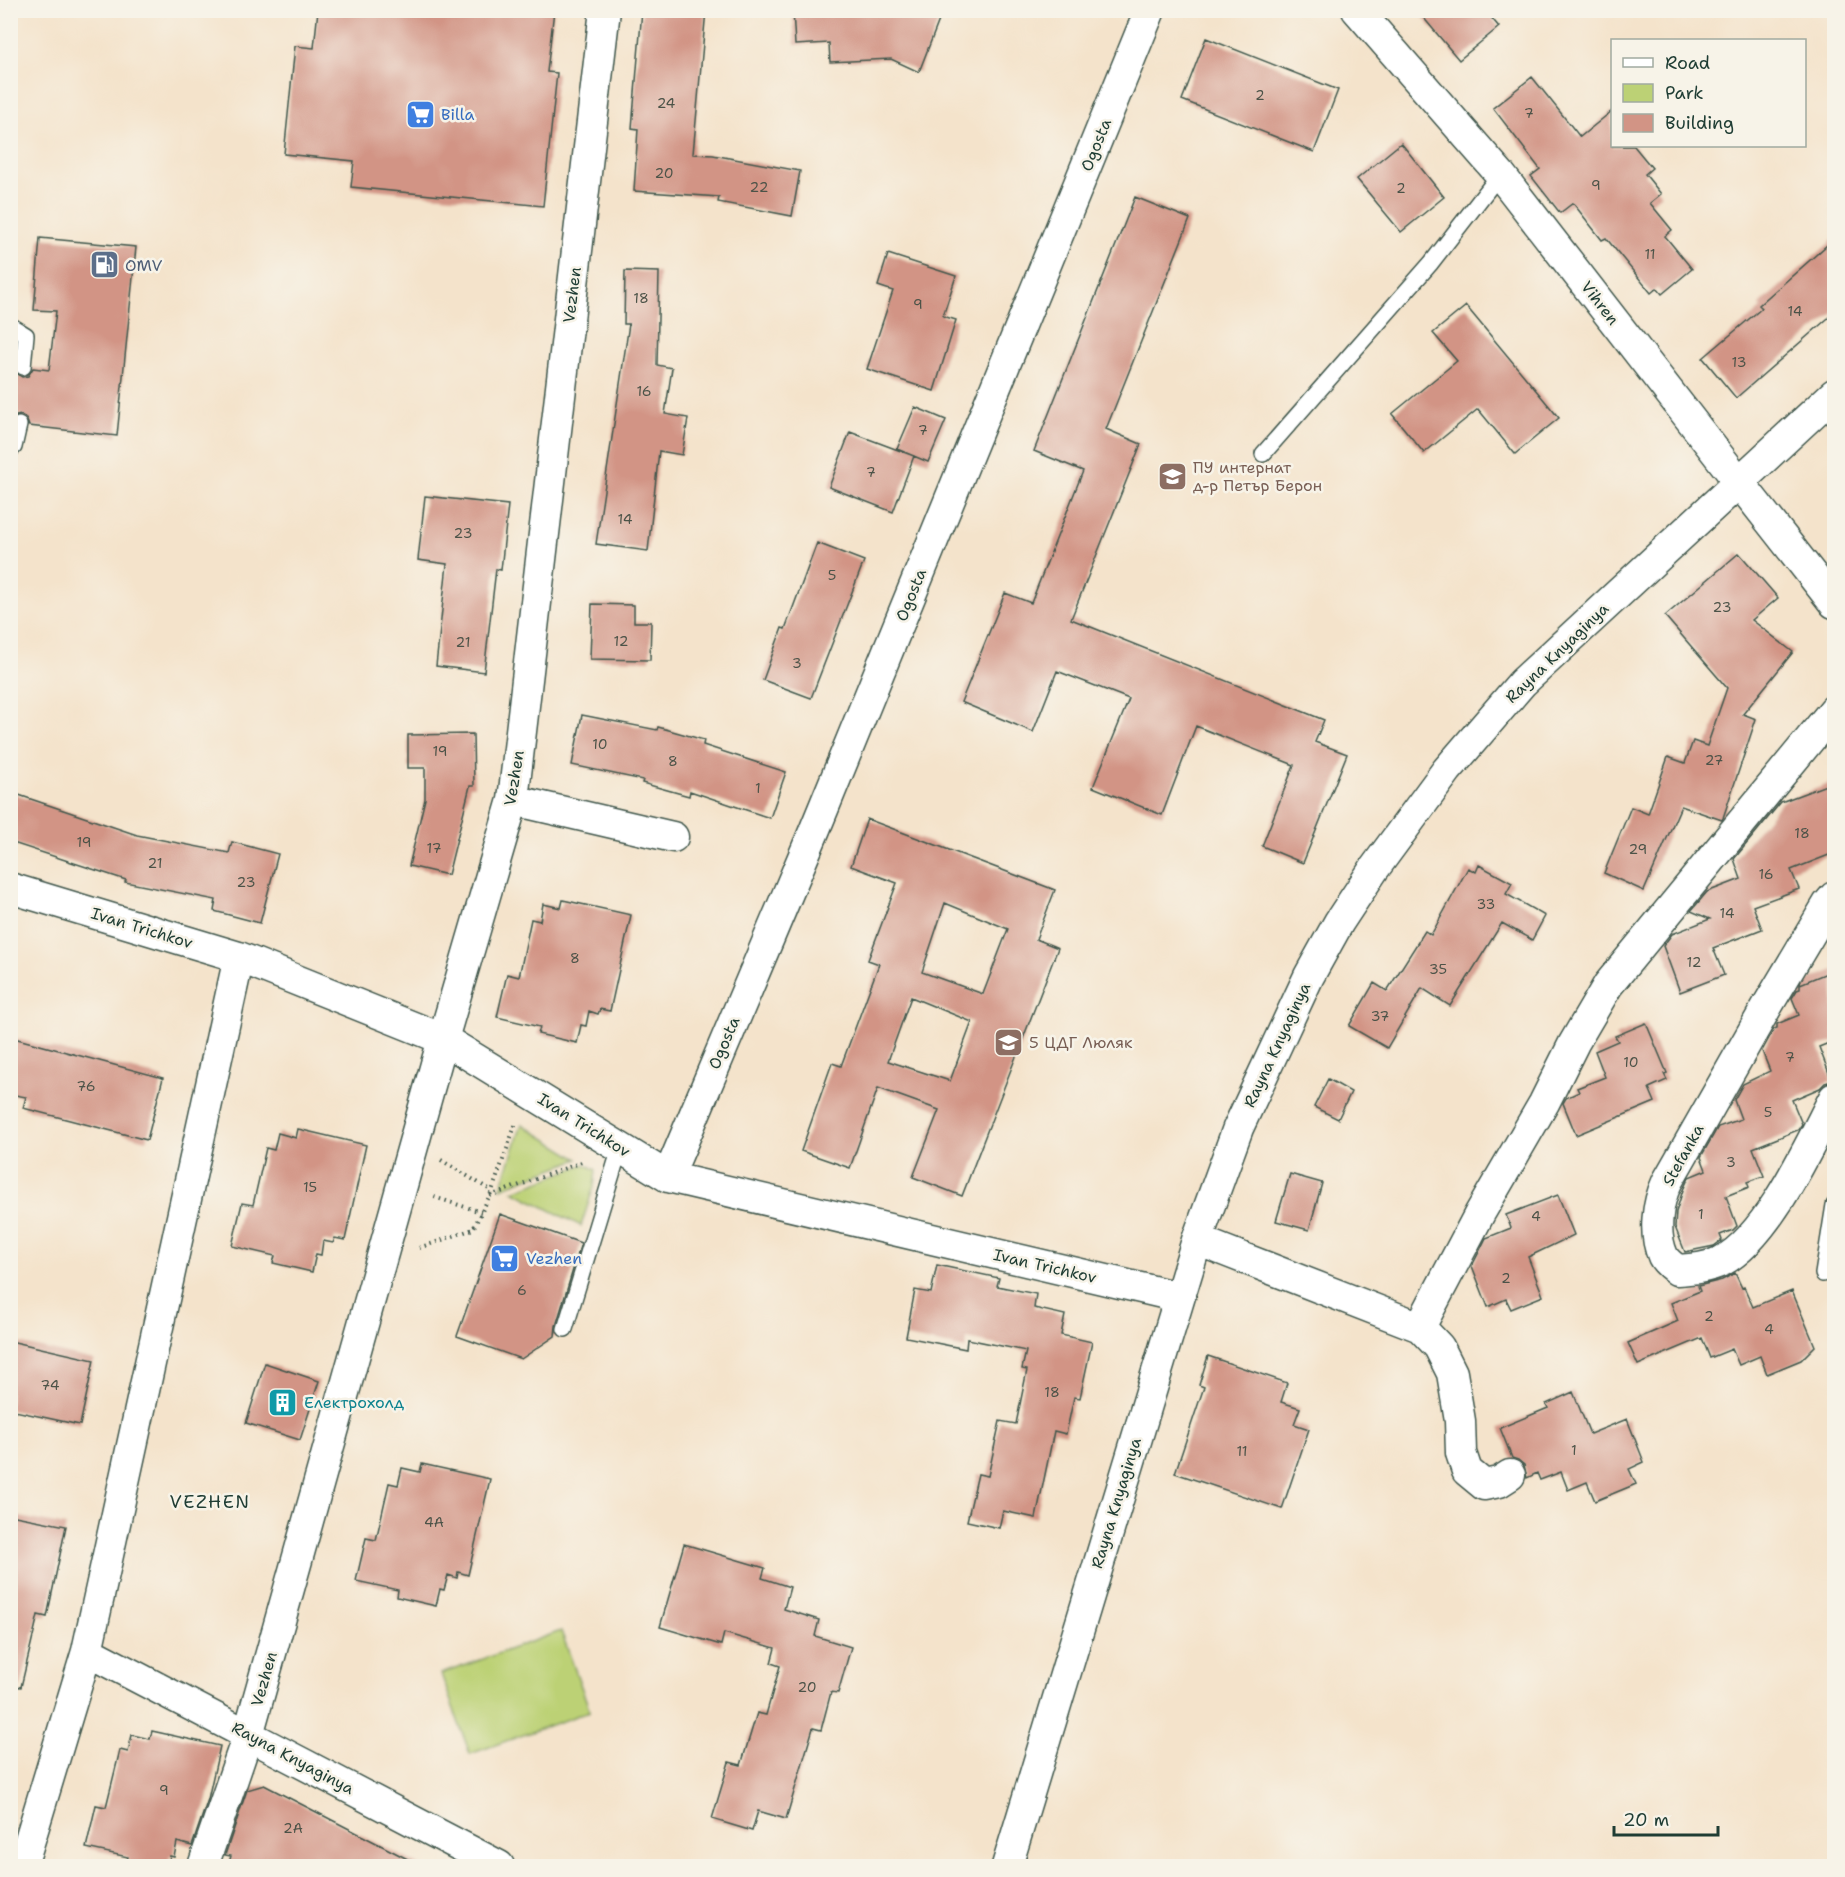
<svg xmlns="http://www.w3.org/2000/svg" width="1845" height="1877" viewBox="0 0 1845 1877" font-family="'Shantell Sans',sans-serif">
  <rect width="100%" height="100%" fill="#f7f3e8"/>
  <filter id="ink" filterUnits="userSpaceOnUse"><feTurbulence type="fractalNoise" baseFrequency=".0167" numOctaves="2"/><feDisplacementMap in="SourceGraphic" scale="12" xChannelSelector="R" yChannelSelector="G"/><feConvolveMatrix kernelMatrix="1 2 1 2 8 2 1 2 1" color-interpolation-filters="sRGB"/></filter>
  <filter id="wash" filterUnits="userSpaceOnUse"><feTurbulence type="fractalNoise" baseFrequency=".008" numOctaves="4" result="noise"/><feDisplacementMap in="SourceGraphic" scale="24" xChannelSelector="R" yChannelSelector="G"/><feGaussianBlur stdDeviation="1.35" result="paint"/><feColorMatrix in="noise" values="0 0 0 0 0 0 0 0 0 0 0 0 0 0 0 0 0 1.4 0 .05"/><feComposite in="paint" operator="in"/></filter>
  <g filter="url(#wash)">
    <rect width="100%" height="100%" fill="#f4e3cb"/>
    <path fill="#bcd175" stroke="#6e8754" stroke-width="1.5" d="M522,1124L578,1159L501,1188Z
      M585,1164L596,1170L594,1186L581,1226L513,1191Z
      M561,1631L590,1711L470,1754L441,1674Z"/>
    <g id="blocks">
      <path fill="#d29485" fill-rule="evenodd" d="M318,10H554L547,72L557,73L543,206L351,187L354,161L284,154L295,46L314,48Z
        M642,10H706L693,154L713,155L800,171L792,216L718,202L719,197L634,191L638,129L632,128Z
        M793,10H943L919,72L891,59L830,62L829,43L795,45Z
        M1417,10H1485L1499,27L1459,60Z
        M1206,38L1338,90L1314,152L1182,100Z
        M1532,77L1580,137L1612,111V146H1634L1652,168L1645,174L1661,194L1650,203L1672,230L1665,236L1692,269L1662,294L1657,288L1651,293L1606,238L1602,240L1573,203L1560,213L1531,176L1540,169L1493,108Z
        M1401,143L1444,197L1401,232L1357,179Z
        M1135,197L1190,219L1106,429L1141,444L1071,619L1324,720L1315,742L1347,754L1303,863L1262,846L1294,765L1196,726L1162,815L1093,787L1129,699L1057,671L1033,732L961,702L1005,593L1031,603L1083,471L1034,451Z
        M40,238L136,247L117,436L29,426L26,418L21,415L16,416L10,421V366H13L14,372L22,377L28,376L33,368L49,370L56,311L34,310Z
        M1834,239V313L1736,398L1703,358L1762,308L1759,305Z
        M888,254L956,276L943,316L956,320L934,391L867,369L893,291L878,286Z
        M625,271L659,272L657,365L672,368L665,414L688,418L682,455L659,451L648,551L596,544L629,324H624Z
        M1466,306L1559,418L1515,454L1478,409L1424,453L1392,414L1457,361L1433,333Z
        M915,407L946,420L928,462L897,449Z
        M850,432L914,456L893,512L829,487Z
        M425,496L508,505L501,570L496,569L484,672L436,666L447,564L418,560Z
        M817,543L864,561L811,698L763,680L782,628L785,629Z
        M1739,553L1778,598L1752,620L1793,652L1743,714L1756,719L1723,818L1722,820L1681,806L1644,891L1604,873L1631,807L1648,814L1668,757L1685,763L1693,741L1707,746L1727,688L1665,616Z
        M592,604L634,605V622H651L650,660L590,659Z
        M582,715L657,730L658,727L704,740L703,745L786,772L770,818L690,791L689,796L642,783L643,780L572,765Z
        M473,734L474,786H470L448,875L409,866L425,799V768H408V735Z
        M1834,782V853L1791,870L1799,889L1753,906L1762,929L1713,948L1724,975L1680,992L1663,946L1672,934L1710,919L1691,911L1707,892L1741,879L1734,859L1781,802Z
        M10,792L137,835L229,853L232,842L278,854L260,923L214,911L216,900L125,882L126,880L10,842Z
        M867,819L1055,890L1036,939L1058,948L962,1196L913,1177L939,1110L878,1088L850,1168L801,1151L832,1063L841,1066L879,964L868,960L897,883L851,866ZM945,903L1008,929L983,994L922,972ZM911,997L972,1022L950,1081L888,1061Z
        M1479,865L1512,883L1506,894L1545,916L1532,940L1502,923L1450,1006L1422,988L1387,1048L1349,1026L1374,983L1387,991L1425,931L1431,935L1468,868L1476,872Z
        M563,900L631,915L610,1011L600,1009L598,1014L589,1011L586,1026L581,1025L577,1043L538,1034L540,1027L497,1017L507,974L519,977L531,919L540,921L543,904L561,908Z
        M1834,970V1041L1819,1047L1832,1081L1825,1083L1820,1088L1792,1100L1802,1124L1798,1130L1753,1148L1764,1176L1747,1182L1749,1187L1726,1196L1737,1226L1733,1230L1720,1235L1722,1240L1714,1246L1685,1252L1675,1227L1676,1212L1683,1190L1689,1177L1706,1170L1701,1157L1718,1127L1741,1119L1734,1100L1743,1084L1770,1071L1762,1051L1774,1029L1777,1028V1024L1799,1015L1792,998L1797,990L1800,989V984Z
        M1646,1023L1667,1073L1664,1074L1667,1080L1649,1088L1655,1102L1576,1135L1563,1103L1566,1098L1579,1092L1577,1088L1605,1077L1595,1051L1618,1041L1615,1036Z
        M10,1037L163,1078L147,1140L23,1108L26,1097L10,1094Z
        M1328,1079L1351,1092L1338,1119L1314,1107Z
        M298,1129L366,1145L345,1240L335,1238L333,1243L323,1241L321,1255L316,1254L312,1272L273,1263L275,1256L232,1246L242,1203L253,1205L266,1148L274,1150L278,1133L296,1138Z
        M1290,1174L1322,1183L1309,1230L1276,1221Z
        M1558,1195L1574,1235L1528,1257L1543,1296L1511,1309L1506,1299L1488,1307L1472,1266L1486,1238L1511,1228L1506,1215Z
        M500,1214L581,1243L556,1326L555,1336L521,1359L457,1336Z
        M937,1265L999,1278L997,1286L1036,1294L1034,1308L1065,1315L1061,1335L1092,1342L1080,1398L1074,1397L1066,1434L1054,1431L1036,1518L1003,1511L999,1528L967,1521L978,1474L988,1476L1000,1421L1016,1424L1027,1370L1022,1369L1026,1351L967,1339L966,1349L906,1337L915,1290L931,1293Z
        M1735,1273L1742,1288L1744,1287L1753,1307L1792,1291L1815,1346L1801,1360L1767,1374L1760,1356L1739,1365L1732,1349L1710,1358L1702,1338L1638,1365L1628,1343L1678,1321L1671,1303L1700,1291L1698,1286L1722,1280Z
        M10,1341L94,1360L80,1425L10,1410Z
        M1208,1356L1287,1383L1281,1402L1300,1408L1294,1424L1309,1429L1282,1509L1175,1473L1204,1387L1199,1385Z
        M265,1363L319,1381L300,1440L246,1423Z
        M1573,1392L1590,1434L1627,1419L1644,1462L1629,1469L1636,1484L1595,1501L1587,1482L1568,1490L1561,1472L1540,1480L1537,1473L1527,1478L1524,1465L1518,1460L1512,1458L1500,1428L1548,1408L1546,1404Z
        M422,1464L490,1479L468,1575L458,1572L457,1578L448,1575L444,1590L440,1589L436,1606L397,1597L398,1590L356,1581L366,1538L376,1540L389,1483L398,1485L402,1468L420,1472Z
        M10,1515L66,1526L47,1617L38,1615L21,1687L10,1686Z
        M684,1544L765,1568L762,1578L790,1587L784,1609L819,1620L815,1636L851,1647L838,1693L831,1692L821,1730L813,1728L786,1819L758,1811L752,1831L712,1819L729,1762L741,1765L757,1713L766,1715L780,1666L771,1663L775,1648L724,1633L721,1645L660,1627Z
        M152,1731L220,1746L208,1799L192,1846L177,1842L174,1857L170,1856L168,1866H126L128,1857L86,1848L96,1805L106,1807L120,1750L128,1752L132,1735L150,1739Z
        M264,1785L421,1866H228L231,1856L225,1855L247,1790Z"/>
    </g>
  </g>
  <g filter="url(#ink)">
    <use href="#blocks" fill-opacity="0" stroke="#3f564b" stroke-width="1.5"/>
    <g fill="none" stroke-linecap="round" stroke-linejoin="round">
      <defs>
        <path id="lane" d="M10,325L26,335L23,367
          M10,449L14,447L19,425
          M1263,454L1431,263L1500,174
          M1823,1274L1834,1205
          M565,1329L620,1148"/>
        <path id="street" d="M1357,10L1500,174L1739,482L1834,603
          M513,800L673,837
          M10,888L239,957L443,1039L668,1177L1179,1297
          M1834,897L1828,904L1769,1003L1667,1182C1657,1204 1653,1233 1663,1256C1666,1262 1672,1266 1677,1270C1693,1269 1707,1268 1722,1261C1769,1236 1810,1144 1834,1098
          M668,1177L815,829L1150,10
          M1197,1240L1420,1327
          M1510,1475L1499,1482L1484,1485L1467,1471L1461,1453L1460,1421L1452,1373L1439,1347L1420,1327L1480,1213L1544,1103L1574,1043L1608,985L1834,710
          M87,1651L499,1866
          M22,1866L87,1651L239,957
          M203,1866L248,1735L443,1039L513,800L605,10
          M1007,1866L1197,1240L1238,1128L1309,976L1339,922L1374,869L1447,770L1522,683L1834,394"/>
      </defs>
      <use href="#lane" stroke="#3f564b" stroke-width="18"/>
      <use href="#street" stroke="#3f564b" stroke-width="33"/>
      <path stroke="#3f564b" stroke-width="4" stroke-dasharray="1.5 4.5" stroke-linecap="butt" d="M441,1160L492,1191
        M490,1196L582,1162
        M434,1197L481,1212
        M419,1248L473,1229L492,1191L516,1123"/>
      <use href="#lane" stroke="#fff" stroke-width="15"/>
      <use href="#street" stroke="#fff" stroke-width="30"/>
    </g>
  </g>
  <defs>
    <symbol id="supermarket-square" viewBox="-11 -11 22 22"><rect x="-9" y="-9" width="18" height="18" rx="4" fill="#3f7fe0" stroke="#f7f3e8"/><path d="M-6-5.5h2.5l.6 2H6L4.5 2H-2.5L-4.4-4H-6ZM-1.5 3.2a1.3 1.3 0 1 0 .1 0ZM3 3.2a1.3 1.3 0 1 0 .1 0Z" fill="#fff"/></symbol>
    <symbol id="fuel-square" viewBox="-11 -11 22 22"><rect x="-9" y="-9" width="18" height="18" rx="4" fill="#5c6f8a" stroke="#f7f3e8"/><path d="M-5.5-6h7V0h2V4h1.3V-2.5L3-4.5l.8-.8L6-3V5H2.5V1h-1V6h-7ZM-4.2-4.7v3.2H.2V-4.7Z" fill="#fff"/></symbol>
    <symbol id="school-square" viewBox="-11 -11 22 22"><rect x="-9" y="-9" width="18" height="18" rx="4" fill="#8d6e63" stroke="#f7f3e8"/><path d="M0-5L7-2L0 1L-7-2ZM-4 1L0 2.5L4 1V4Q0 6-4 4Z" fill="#fff"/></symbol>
    <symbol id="building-square" viewBox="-11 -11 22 22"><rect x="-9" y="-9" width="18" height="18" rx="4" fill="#0f9aa8" stroke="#f7f3e8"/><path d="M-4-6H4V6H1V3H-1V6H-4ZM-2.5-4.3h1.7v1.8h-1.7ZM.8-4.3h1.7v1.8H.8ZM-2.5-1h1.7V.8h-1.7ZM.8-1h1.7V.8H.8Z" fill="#fff"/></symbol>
  </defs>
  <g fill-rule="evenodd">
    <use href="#supermarket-square" x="404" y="98" width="33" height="33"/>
    <use href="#fuel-square" x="88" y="248" width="33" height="33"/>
    <use href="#school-square" x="1156" y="460" width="33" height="33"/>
    <use href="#school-square" x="992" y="1026" width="33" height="33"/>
    <use href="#supermarket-square" x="488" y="1242" width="33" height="33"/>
    <use href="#building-square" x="266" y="1386" width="33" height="33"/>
  </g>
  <g text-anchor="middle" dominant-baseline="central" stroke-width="5" stroke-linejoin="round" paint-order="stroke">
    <g font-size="14" fill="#4c5348">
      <text x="1260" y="95">2</text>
      <text x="666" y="103">24</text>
      <text x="1529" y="113">7</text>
      <text x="664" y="173">20</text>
      <text x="1596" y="185">9</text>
      <text x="759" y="187">22</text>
      <text x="1401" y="188">2</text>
      <text x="1650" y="254">11</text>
      <text x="641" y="298">18</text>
      <text x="918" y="304">9</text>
      <text x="1795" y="311">14</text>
      <text x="1739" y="362">13</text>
      <text x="644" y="391">16</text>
      <text x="923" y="430">7</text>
      <text x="871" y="472">7</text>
      <text x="625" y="519">14</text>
      <text x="463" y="533">23</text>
      <text x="832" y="575">5</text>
      <text x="1722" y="607">23</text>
      <text x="621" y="641">12</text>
      <text x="463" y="642">21</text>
      <text x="797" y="663">3</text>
      <text x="600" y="744">10</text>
      <text x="440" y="751">19</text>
      <text x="1714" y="760">27</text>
      <text x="673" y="761">8</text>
      <text x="758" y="788">1</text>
      <text x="1802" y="833">18</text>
      <text x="84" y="842">19</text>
      <text x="434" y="848">17</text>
      <text x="1638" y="849">29</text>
      <text x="155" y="863">21</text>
      <text x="1766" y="874">16</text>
      <text x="246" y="882">23</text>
      <text x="1486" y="904">33</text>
      <text x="1727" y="913">14</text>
      <text x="575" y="958">8</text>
      <text x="1694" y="962">12</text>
      <text x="1438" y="969">35</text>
      <text x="1380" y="1016">37</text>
      <text x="1790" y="1057">7</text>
      <text x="1631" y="1062">10</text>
      <text x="86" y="1086">76</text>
      <text x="1768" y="1112">5</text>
      <text x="1731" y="1162">3</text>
      <text x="310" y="1187">15</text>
      <text x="1701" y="1214">1</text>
      <text x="1536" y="1216">4</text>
      <text x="1506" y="1278">2</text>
      <text x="522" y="1290">6</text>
      <text x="1709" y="1316">2</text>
      <text x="1769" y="1329">4</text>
      <text x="50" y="1385">74</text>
      <text x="1052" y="1392">18</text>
      <text x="1574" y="1450">1</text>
      <text x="1242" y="1451">11</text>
      <text x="434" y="1522">4A</text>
      <text x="807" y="1687">20</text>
      <text x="164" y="1790">9</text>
      <text x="293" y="1828">2А</text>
    </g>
    <g font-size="16" fill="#366cbe" stroke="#f7f3e8" text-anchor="start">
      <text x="441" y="114">Billa</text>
      <text x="526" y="1258">Vezhen</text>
    </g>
    <g font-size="16" fill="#1f3d34" stroke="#f7f3e8">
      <text transform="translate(1096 145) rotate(-68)">Ogosta</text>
      <text transform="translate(572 295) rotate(-83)">Vezhen</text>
      <text transform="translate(1600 303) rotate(52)">Vihren</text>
      <text transform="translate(911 595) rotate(-68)">Ogosta</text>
      <text transform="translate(1557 653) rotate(-44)">Rayna Knyaginya</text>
      <text transform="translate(514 778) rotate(-81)">Vezhen</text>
      <text transform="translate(142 928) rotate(17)">Ivan Trichkov</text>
      <text transform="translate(724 1043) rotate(-67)">Ogosta</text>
      <text transform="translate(1277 1045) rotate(-65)">Rayna Knyaginya</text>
      <text transform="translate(584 1125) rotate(32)">Ivan Trichkov</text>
      <text transform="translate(1683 1155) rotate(-61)">Stefanka</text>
      <text transform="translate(1045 1266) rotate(13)">Ivan Trichkov</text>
      <text transform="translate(1116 1503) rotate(-73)">Rayna Knyaginya</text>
      <text transform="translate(264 1679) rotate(-74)">Vezhen</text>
      <text transform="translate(293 1758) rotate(28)">Rayna Knyaginya</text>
    </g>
    <g font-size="16" fill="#4e5e75" stroke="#f7f3e8" text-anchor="start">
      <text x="125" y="265">OMV</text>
    </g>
    <g font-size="16" fill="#785e54" stroke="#f7f3e8" text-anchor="start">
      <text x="1193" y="467">ПУ интернат<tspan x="1193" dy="18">д-р Петър Берон</tspan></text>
      <text x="1029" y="1042">5 ЦДГ Люляк</text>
    </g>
    <g font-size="16" fill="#0d838f" stroke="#f7f3e8" text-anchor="start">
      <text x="304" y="1402">Електрохолд</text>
    </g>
    <g font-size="18" letter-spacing="1.5" fill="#1f3d34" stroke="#f7f3e8">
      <text x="210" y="1502">VEZHEN</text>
    </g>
  </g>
  <rect width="1845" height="1877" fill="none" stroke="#f7f3e8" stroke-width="36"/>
  <rect x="1611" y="39" width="195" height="108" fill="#f7f3e8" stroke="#a1aaa0" stroke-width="1.5"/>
  <rect x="1623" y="58" width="30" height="9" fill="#ffffff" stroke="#a1aaa0" stroke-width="1.5"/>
  <text x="1665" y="69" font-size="18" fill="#1f3d34">Road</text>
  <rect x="1623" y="84" width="30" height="18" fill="#bcd175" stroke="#a1aaa0" stroke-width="1.5"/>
  <text x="1665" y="99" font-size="18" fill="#1f3d34">Park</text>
  <rect x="1623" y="114" width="30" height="18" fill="#d29485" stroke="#a1aaa0" stroke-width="1.5"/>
  <text x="1665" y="129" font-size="18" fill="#1f3d34">Building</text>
  <path d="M1614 1826v9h104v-9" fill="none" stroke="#1f3d34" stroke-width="3"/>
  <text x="1623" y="1826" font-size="18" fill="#1f3d34" stroke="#f7f3e8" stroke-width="4.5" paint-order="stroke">20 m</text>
</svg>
